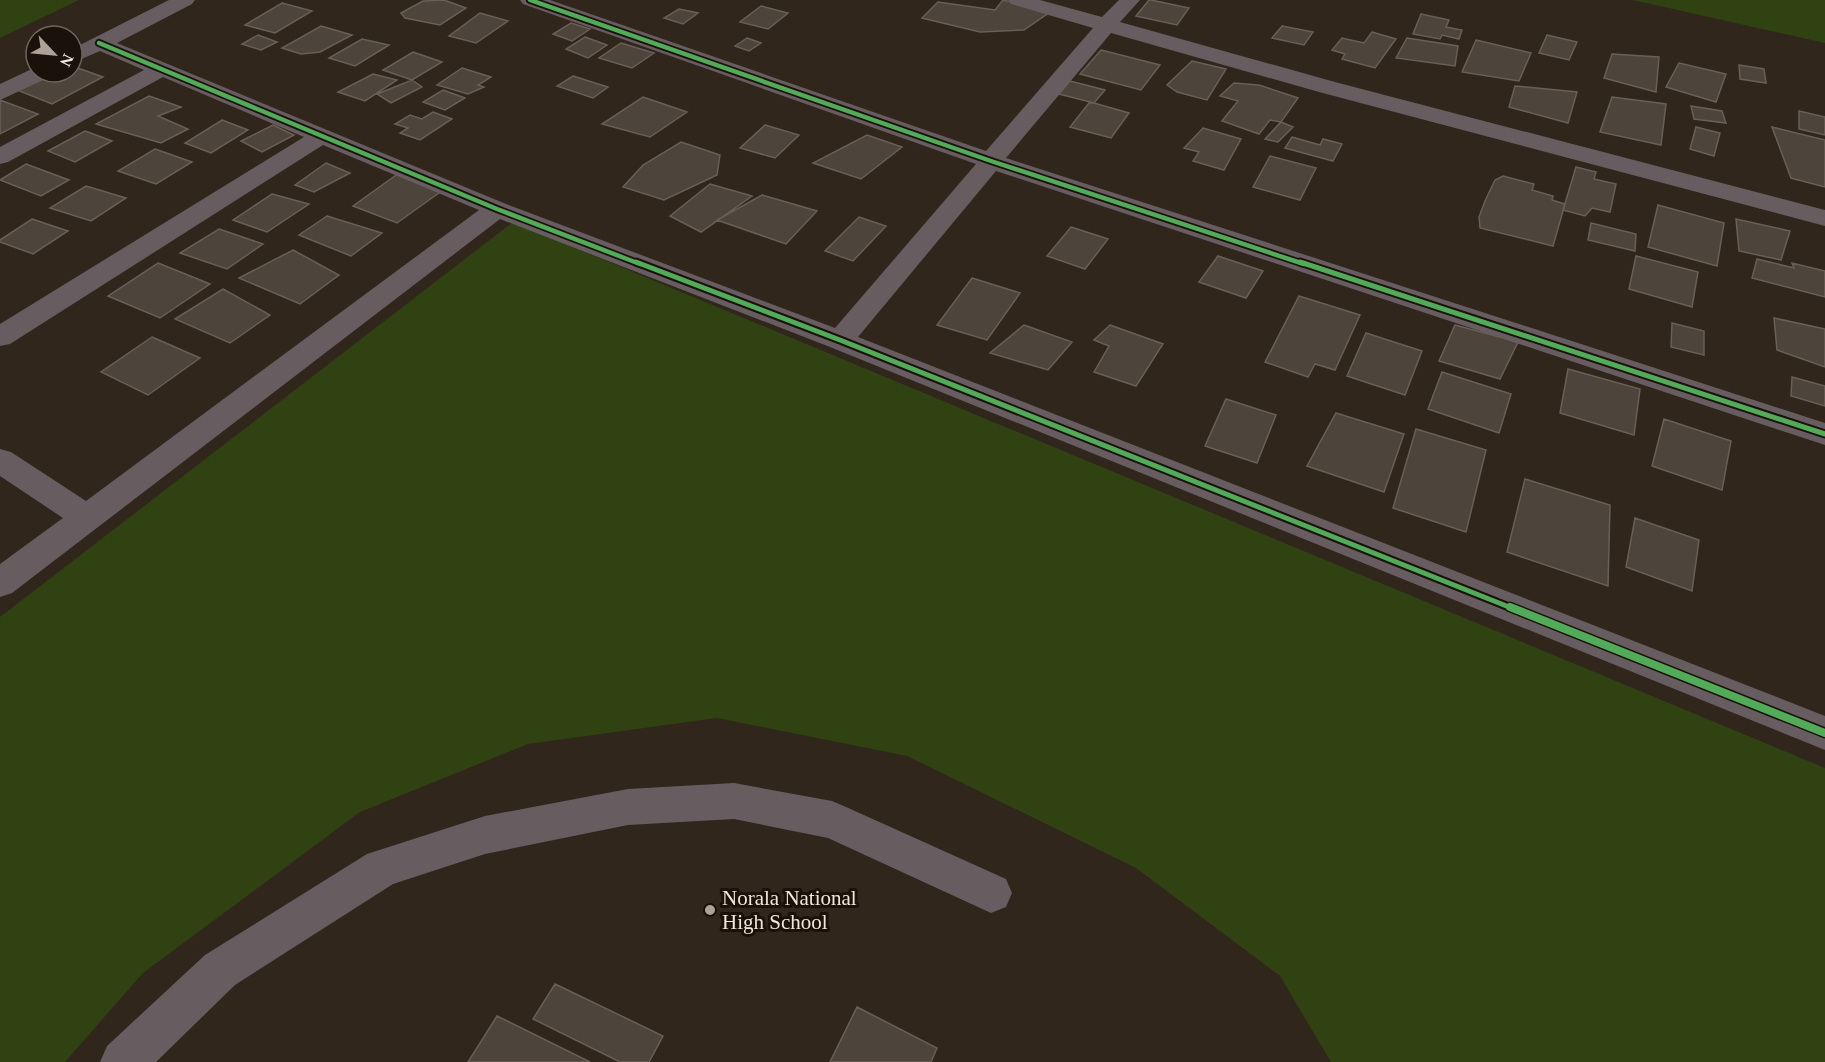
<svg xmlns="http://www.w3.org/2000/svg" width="1825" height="1062" viewBox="0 0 1825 1062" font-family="'Times New Roman',serif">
  <rect width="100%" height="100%" fill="#31261c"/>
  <path fill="#304112" d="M0,0H79L0,38Z
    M1633,0H1825V43Z
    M513,222L1825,768V1062H1331L1280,976L1136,868L907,756L717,718L528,744L360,812L143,973L65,1062H0V617Z"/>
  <path fill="#4d443b" stroke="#695f57" stroke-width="1.5" d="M444,0L466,8L440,25L405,18L401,13L423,1Z
    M1003,0L1050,12L1024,30L980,32L922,18L938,2L995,10Z
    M1149,0H1151L1189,8L1177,25L1136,16Z
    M282,3L312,11L275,33L245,25Z
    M761,6L788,13L768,29L740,22Z
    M679,9L698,13L683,24L664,18Z
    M480,13L508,21L476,43L449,36Z
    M1421,14L1449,20L1446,27L1462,30L1459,39L1442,35L1440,39L1413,34Z
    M571,23L590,29L572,41L553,34Z
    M321,26L352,35L320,52L301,54L282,48Z
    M1282,26L1313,32L1304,45L1272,38Z
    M1372,32L1396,39L1375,68L1342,59L1345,54L1332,50L1342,38L1364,43Z
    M258,35L277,42L261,50L242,44Z
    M1547,35L1577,42L1569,60L1539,53Z
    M585,37L607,45L588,58L566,49Z
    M747,38L761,43L749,51L735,46Z
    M1407,38L1458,46L1455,66L1396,58Z
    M362,39L389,45L355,66L329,58Z
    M1476,40L1531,53L1519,81L1462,72Z
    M621,43L654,53L632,68L599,58Z
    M1101,50L1160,65L1141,90L1080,74Z
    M413,52L442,62L412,80L383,70Z
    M1612,54L1659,57L1656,92L1604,78Z
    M1192,61L1226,69L1207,100L1177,92L1167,85Z
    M1679,63L1726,74L1716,102L1666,87Z
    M1739,65L1764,69L1766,83L1740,79Z
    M72,66L103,77L52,104L17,90L54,72H72Z
    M462,68L491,77L478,85L484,87L468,94L437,85Z
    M373,74L397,80L365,101L338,92Z
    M573,76L608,87L593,98L557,86Z
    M412,80L422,87L391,103L377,94Z
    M1070,81L1105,90L1094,103L1059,94Z
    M1234,83L1259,85L1298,98L1281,122L1270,120L1259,134L1222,121L1238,101L1220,96Z
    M1515,86L1577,92L1568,123L1509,107Z
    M443,90L465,98L445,110L423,102Z
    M149,96L181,107L158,116L188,129L161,143L96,124Z
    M643,97L687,112L650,137L602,124Z
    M1612,97L1666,104L1661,145L1600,132Z
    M0,100L38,114L0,134Z
    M1089,103H1094L1129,113L1111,138L1070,127Z
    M1691,106L1722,111L1726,123L1694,119Z
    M1799,111L1825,117V135L1799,129Z
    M433,112L452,119L420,140L400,133L408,128L395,124L410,115L422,119Z
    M222,120L248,130L211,153L185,143Z
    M1281,122L1293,127L1278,142L1265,139Z
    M273,125L294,135L262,152L241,141Z
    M765,125L799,135L775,158L740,148Z
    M1696,127L1720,133L1714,156L1690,149Z
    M1772,127L1825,140V187L1791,178Z
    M1203,128L1241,139L1224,170L1193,161L1199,152L1184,148Z
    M85,131L112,141L75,162L48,151Z
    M867,135L902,147L861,179L813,163Z
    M1292,137L1320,145L1323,139L1342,144L1333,161L1285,148Z
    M681,142L720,155L717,175L664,200L623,187L643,165Z
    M155,149L192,162L156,184L118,171Z
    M1270,156L1316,168L1300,200L1253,187Z
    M326,163L350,173L314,192L295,185Z
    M26,164L69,180L41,196L0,180Z
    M1576,167L1596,172L1594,179L1616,184L1610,212L1592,208L1585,216L1563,210Z
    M399,173L443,190L397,223L353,206Z
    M1503,176L1534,184L1532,190L1553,196L1552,200L1565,204L1553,246L1480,228L1479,217L1485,201L1495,180Z
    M710,184L752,196L701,232L670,216Z
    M86,186L126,198L91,221L50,208Z
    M272,194L309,204L267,232L233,220Z
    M762,195L817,211L786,244L717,220Z
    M1658,205L1724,223L1717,266L1648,247Z
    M327,216L382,233L351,256L299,235Z
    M859,217L886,226L853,261L825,251Z
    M32,219L68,231L33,254L0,242V240Z
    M1736,219L1790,231L1781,260L1739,251Z
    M1591,223L1636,234L1635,251L1588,240Z
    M1071,227L1108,239L1085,269L1047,256Z
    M219,229L263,244L227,269L180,253Z
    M293,250L339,275L300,304L239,278Z
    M1218,256L1263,271L1246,298L1199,282Z
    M1636,256L1698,272L1692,307L1629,289Z
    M1757,259L1794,268L1792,263L1825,271V297L1752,278Z
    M158,263L210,284L160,318L108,296Z
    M972,278L1020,293L987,340L937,325Z
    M223,289L270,315L230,343L175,319Z
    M1299,296L1360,315L1335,370L1315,364L1308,377L1265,362Z
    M1774,318L1825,329V367L1777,350Z
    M1672,323L1704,331V355L1671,347Z
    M1024,325L1072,342L1048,370L990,353Z
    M1110,325L1163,344L1136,386L1094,372L1109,346L1094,340Z
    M1455,325L1518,342L1500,379L1439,361Z
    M1366,333L1422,351L1405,395L1347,376Z
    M152,337L200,358L148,395L101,372Z
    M1568,369L1640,389L1634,435L1560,413Z
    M1442,372L1511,394L1499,433L1428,409Z
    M1792,377L1825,386V406L1791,396Z
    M1226,399L1276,415L1257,463L1205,446Z
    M1336,413L1404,434L1384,492L1307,466Z
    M1664,419L1731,441L1722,490L1652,466Z
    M1416,429L1486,450L1466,532L1393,508Z
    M1525,479L1610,505L1608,586L1507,552Z
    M1635,518L1699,540L1692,591L1626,567Z
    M555,984L663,1036L649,1062H620L533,1019Z
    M857,1007L937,1048L931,1062H830Z
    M497,1016L590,1062H468Z"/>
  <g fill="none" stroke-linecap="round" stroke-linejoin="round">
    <path fill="#675c5f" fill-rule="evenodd" d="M169,0H195L192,4L117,43L506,204L835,328L976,164L523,4L520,0H550L986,151L1093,28L1011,4L1008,0H1040L1102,17L1119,0H1140L1120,22L1335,82L1825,210V226L1319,92L1111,33L1006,158L1825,423V445L996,171L858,337L1825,716V750L830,347L500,219L12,593L0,597V564L63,518L0,476V449L11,452L86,501L479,210L323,145L10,344L0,346V324L304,137L163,77L8,162L0,164V147L144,70L100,51L72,63V49Z
      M36,67V72H53L50,77L0,100V84Z
      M734,783L832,801L846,807L1006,879L1012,893L1006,907L991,913L828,838L734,819L628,825L485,854L393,884L235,985L156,1062H100L107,1046L205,955L367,854L485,816L628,789Z"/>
    <defs>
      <path id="cycleway-far2" d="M530,0L991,161L1304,264
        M99,43L497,209L640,264"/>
      <path id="cycleway-far1" d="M636,262L840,340L1514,609
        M1300,262L1825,434"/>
      <path id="cycleway" d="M1510,607L1825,733"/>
    </defs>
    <use href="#cycleway-far2" stroke="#1a110a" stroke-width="8"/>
    <use href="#cycleway-far1" stroke="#1a110a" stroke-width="9"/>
    <use href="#cycleway" stroke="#1a110a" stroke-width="11"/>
    <use href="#cycleway-far2" stroke="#51ab58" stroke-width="4.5"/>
    <use href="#cycleway-far1" stroke="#51ab58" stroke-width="5"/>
    <use href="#cycleway" stroke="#51ab58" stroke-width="8"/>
  </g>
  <circle fill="#aea298" stroke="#1a110a" stroke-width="2" cx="710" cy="910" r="6"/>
  <g text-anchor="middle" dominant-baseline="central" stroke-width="6" stroke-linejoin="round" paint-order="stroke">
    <g font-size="21" fill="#f2e5da" stroke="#1a110a" text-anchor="start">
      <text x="722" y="898">Norala National<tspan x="722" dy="24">High School</tspan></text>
    </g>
  </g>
  <g transform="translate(54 54) rotate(116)"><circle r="28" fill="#1a110a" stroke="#70665d" stroke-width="1.5"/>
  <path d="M0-4.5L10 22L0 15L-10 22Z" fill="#aea298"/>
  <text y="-9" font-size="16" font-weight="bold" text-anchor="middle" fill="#f2e5da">N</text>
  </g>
</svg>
